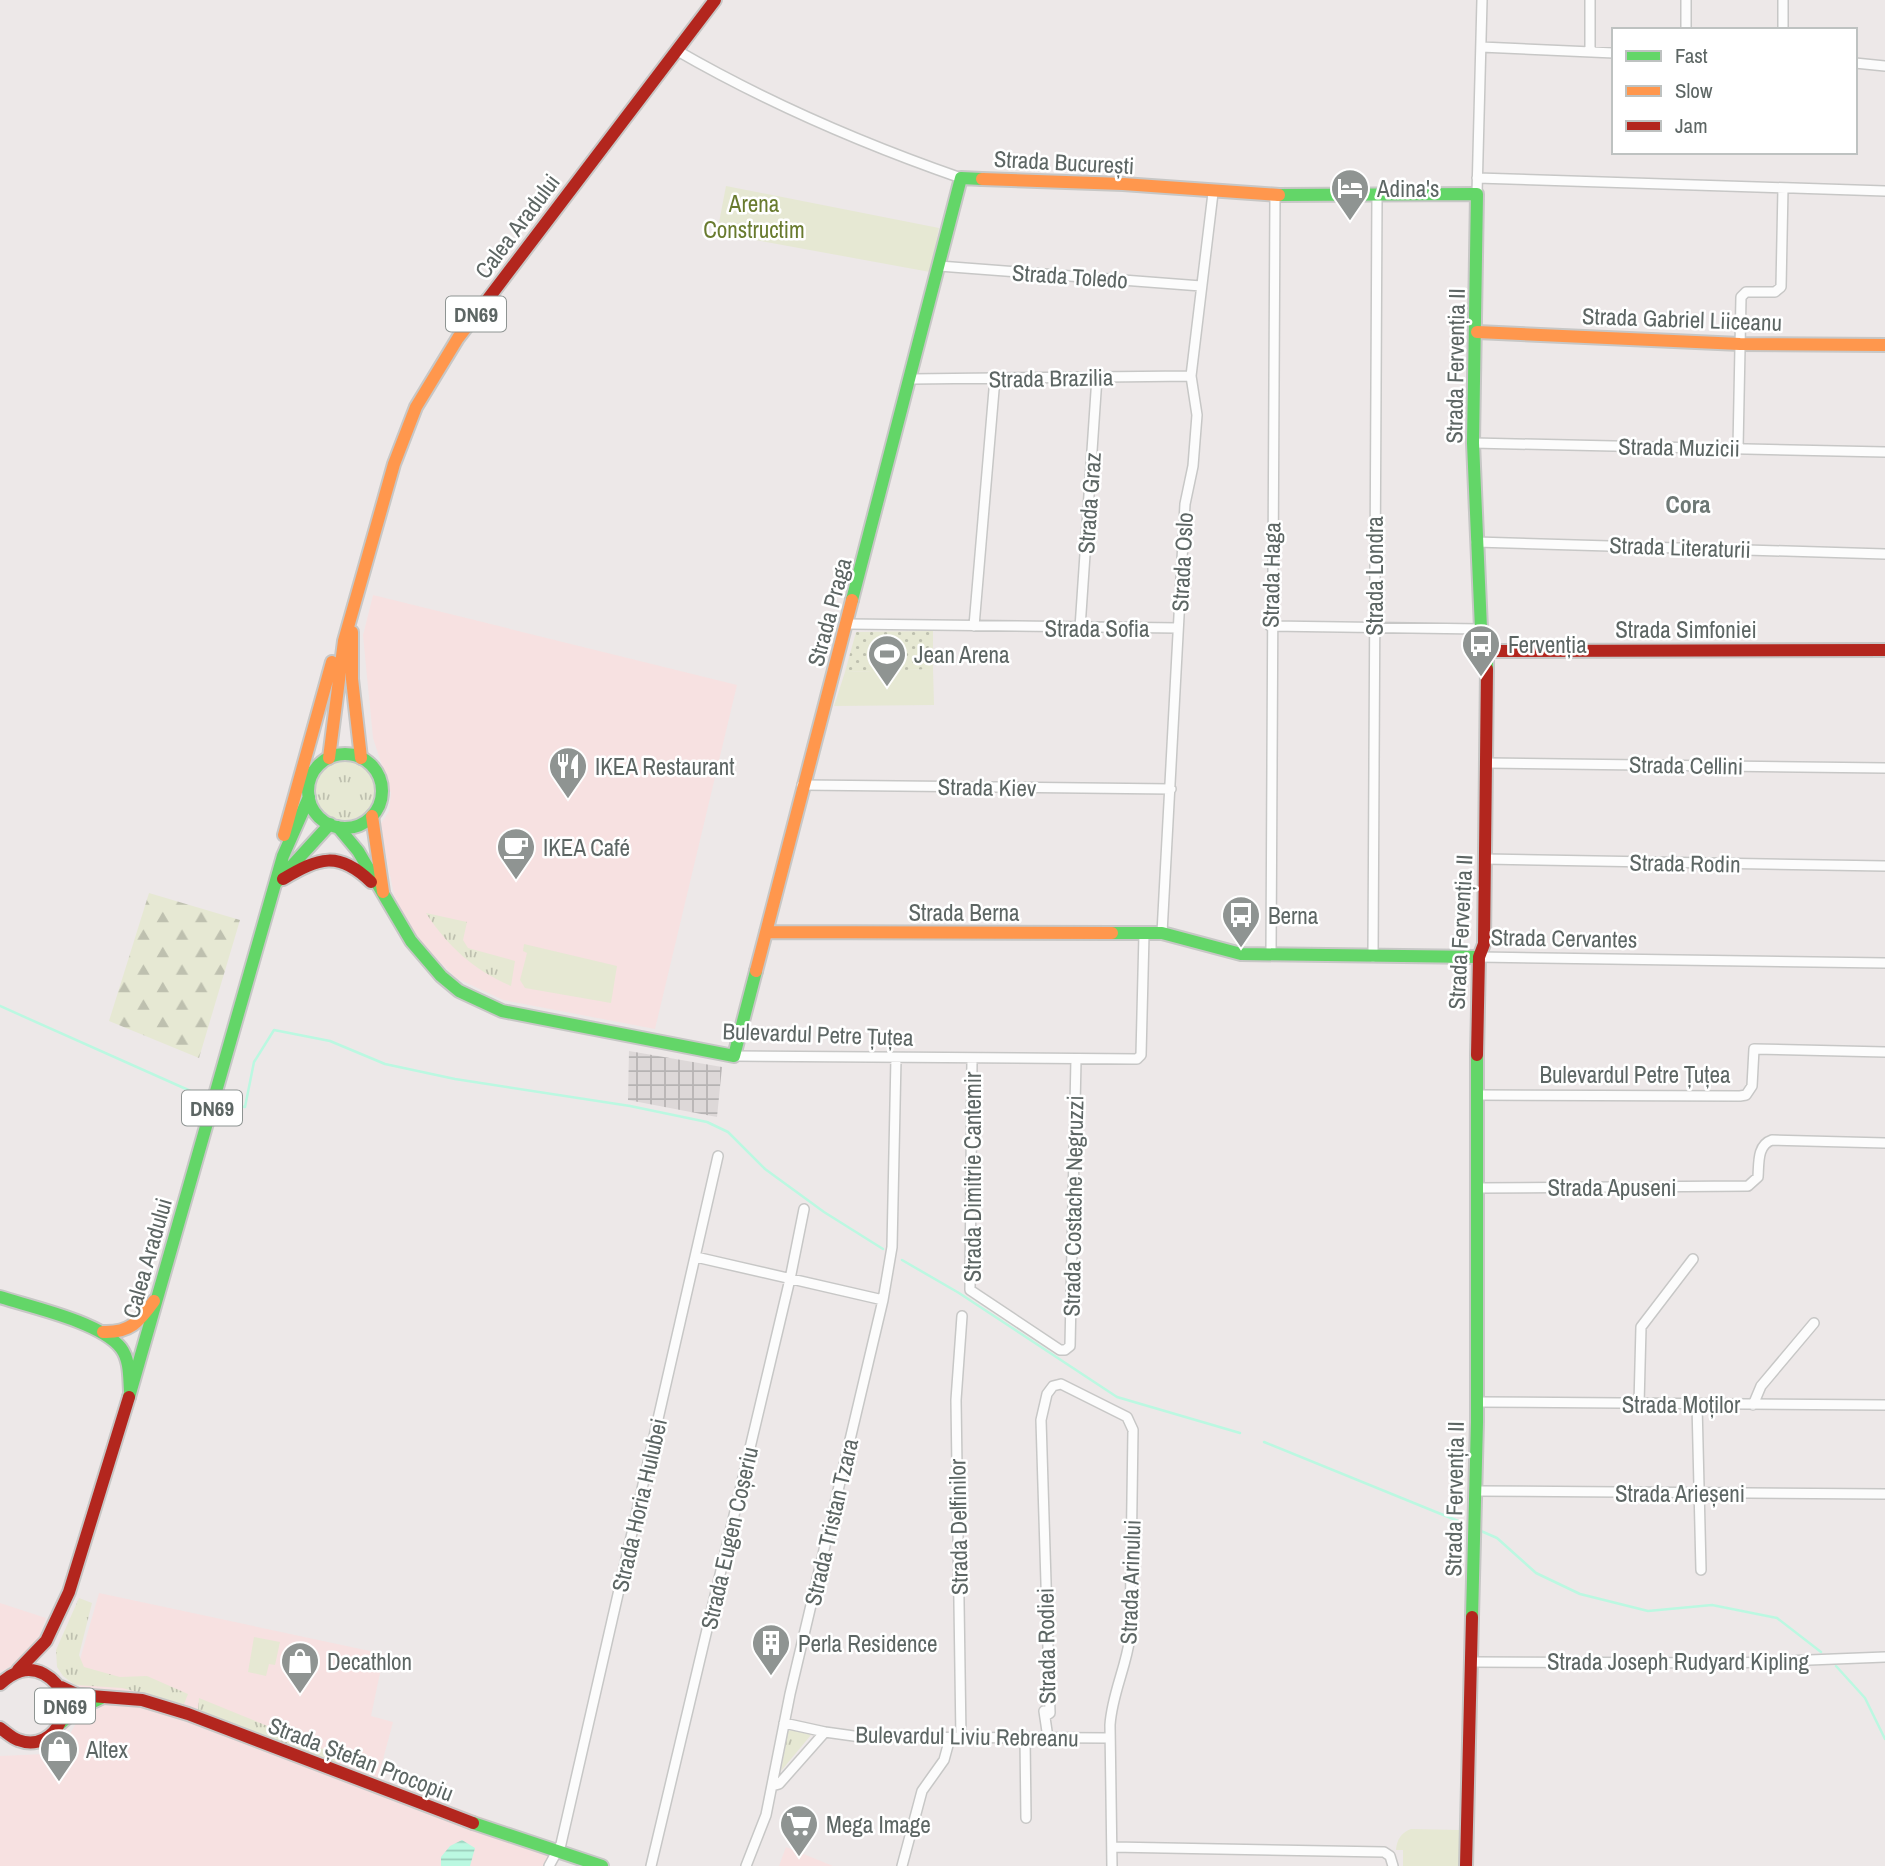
<svg xmlns="http://www.w3.org/2000/svg" width="1885" height="1866" viewBox="0 0 1885 1866" font-family="'Archivo Narrow',sans-serif">
  <defs>
    <pattern id="industrial-grid" width="8" height="8" patternUnits="userSpaceOnUse" patternTransform="scale(1.75)"><rect width="8" height="8" fill="#ddd8d8"/><path d="M0 4h8M4 0v8" fill="none" stroke="#b6b3b3"/></pattern>
    <pattern id="grass-tufts" width="24" height="20" patternUnits="userSpaceOnUse" patternTransform="scale(1.75)"><rect width="24" height="20" fill="#e6e8d3"/><path d="M3 7l-1-3M5 7V3M7 7l1-3M15 17l-1-3M17 17v-4M19 17l1-3" fill="none" stroke="#bec0af"/></pattern>
    <pattern id="forest-firs" width="22" height="20" patternUnits="userSpaceOnUse" patternTransform="scale(1.75)"><rect width="22" height="20" fill="#e6e8d3"/><path d="M5 1l3.5 6h-7zM16 11l3.5 6h-7z" fill="#bec0af"/></pattern>
    <pattern id="garden-dots" width="8" height="8" patternUnits="userSpaceOnUse" patternTransform="scale(1.75)"><rect width="8" height="8" fill="#e6e8d3"/><path d="M2 2h.1M6 6h.1" fill="none" stroke="#bec0af" stroke-width="1.8" stroke-linecap="round"/></pattern>
    <pattern id="water-rules" width="6" height="5" patternUnits="userSpaceOnUse" patternTransform="scale(1.75)"><rect width="6" height="5" fill="#bbf8e1"/><path d="M0 2.5h6" fill="none" stroke="#9bcdba"/></pattern>
  </defs>
  <rect width="100%" height="100%" fill="#ede8e8"/>
  <path fill="#f7e1e1" d="M373,595L737,685L655,1029L503,1000L456,978L414,937L394,895L380,825L389,811L391,793L373,738L363,635Z
    M99,1593L384,1654L371,1716L393,1722L378,1778L553,1844L547,1866H0V1756L45,1754L61,1745L70,1734L80,1716L77,1670Z
    M0,1603L46,1618L37,1642L22,1660L0,1672Z
    M786,1847L833,1866H779Z"/>
  <path fill="url(#industrial-grid)" d="M629,1051L722,1067L717,1117L628,1100Z"/>
  <path fill="url(#grass-tufts)" d="M315 790a30 30 0 1 1 60 0a30 30 0 1 1-60 0Z
    M426,913L467,922L463,940L468,948L515,961L511,986C474,970 448,947 426,913Z
    M79,1598L92,1603L79,1655L84,1667L120,1677L147,1676L188,1694L184,1704L122,1688L75,1685L63,1676L57,1667L56,1650Z
    M199,1698L343,1757L335,1763L198,1710Z
    M792,1730L811,1735L781,1771L788,1731Z"/>
  <path fill="url(#forest-firs)" d="M149,893L240,920L199,1058L109,1021Z"/>
  <path fill="#e6e8d3" d="M726,186L939,228L930,272L717,233Z
    M933,669L934,705L834,706L845,672Z
    M524,944L617,966L611,1003L525,988L520,980L527,953L523,951Z
    M254,1637L280,1642L275,1665L269,1664L266,1676L248,1672Z
    M1411,1829L1461,1830L1460,1866H1403V1850H1396C1397,1839 1401,1833 1411,1829Z"/>
  <path fill="url(#garden-dots)" d="M933,631V669L845,672L856,632Z"/>
  <path fill="url(#water-rules)" d="M462,1840L475,1848L470,1866H441V1857L450,1846Z"/>
  <g fill="none" stroke-linecap="round" stroke-linejoin="round">
    <path stroke="#bbf8e1" stroke-width="2.5" d="M0,1006L195,1093
      M227,1104L245,1107L254,1062L274,1030L330,1041L385,1064L455,1079L630,1106L707,1122L728,1132L765,1169L824,1212L883,1249
      M902,1260L959,1293L1117,1397L1240,1433
      M1264,1442L1463,1523
      M1481,1531L1497,1538L1536,1573L1580,1594L1648,1611L1712,1605L1777,1618L1821,1652
      M1836,1666L1865,1698L1885,1739"/>
    <defs>
      <path id="street" d="M1590,0V52
        M1686,30V0
        M1783,30V0
        M1481,47L1614,53
        M676,50C766,102 863,144 961,178
        M1855,63L1885,66
        M1477,178L1885,191
        M1477,194L1482,0
        M939,266L1201,286
        M911,379L1191,376
        M1473,443L1885,452
        M1738,448L1741,297L1746,292H1775L1781,287L1783,188
        M1476,542L1885,554
        M848,624L1178,628
        M974,626L995,378
        M1270,626L1481,629
        M1080,628L1097,377
        M1487,763L1885,768
        M802,785L1171,789
        M1485,859L1885,866
        M1162,933L1185,504L1193,466L1197,415L1191,376L1213,193
        M1271,955L1275,195
        M1373,957L1377,196
        M1479,957L1885,963
        M734,1056L1137,1059L1141,1055L1144,934
        M972,1059L970,1290L1060,1350H1065L1070,1346L1076,1059
        M1476,1095L1740,1096L1746,1095L1752,1086L1754,1049L1885,1052
        M1477,1188L1748,1186L1758,1177C1759,1163 1757,1145 1772,1140L1885,1143
        M696,1257L883,1300
        M1477,1402L1885,1405
        M1639,1404L1641,1327L1693,1259
        M1697,1404L1701,1570
        M1753,1405L1761,1386L1814,1323
        M1475,1491L1885,1494
        M1471,1662L1735,1663L1885,1657
        M1044,1711L1048,1738
        M1047,1715L1050,1713L1041,1420L1047,1394L1053,1386L1061,1384L1127,1417L1133,1430L1130,1637C1126,1668 1112,1694 1110,1725L1112,1866
        M784,1723L825,1732
        M961,1738L956,1400L962,1316
        M1025,1738L1026,1818
        M772,1786L779,1784L825,1732L861,1737L1110,1738
        M1112,1847L1384,1852L1390,1856L1393,1866
        M549,1866L561,1844L718,1156
        M651,1866L790,1279L804,1209
        M746,1866L766,1815L790,1694L883,1300L892,1247L896,1058
        M902,1866L922,1791L944,1760L950,1738"/>
      <path id="fast" d="M1279,195L1477,194L1473,443L1481,629L1487,651V669
        M852,600L961,178L982,179
        M308 791a37 37 0 1 1 74 0a37 37 0 1 1-74 0Z
        M338,827L358,851L411,941L441,976L459,991L502,1011L734,1056L756,971
        M278,881L330,824
        M1112,933H1162L1241,954L1479,957
        M0,1297C31,1307 101,1322 121,1348C130,1360 129,1377 130,1391
        M129,1397L283,856L309,797
        M1472,1617L1477,1422V1055
        M61,1723L76,1710L101,1698
        M473,1823L602,1866"/>
      <path id="slow" d="M982,179L1123,184L1279,195
        M1477,332L1740,344L1885,345
        M352,632V679L361,758
        M329,758L344,641L394,464L416,407L458,338L488,299
        M372,816L383,892
        M284,835L332,662
        M766,932L1112,933
        M756,971L852,600
        M103,1332C130,1333 139,1322 154,1301"/>
      <path id="jam" d="M488,299L715,0
        M1487,651L1885,650
        M283,879C319,858 338,850 371,882
        M1477,1055L1479,957L1484,944L1487,669
        M18,1670L46,1641L69,1592L129,1397
        M0,1684C13,1672 27,1665 44,1674C84,1696 57,1755 18,1740C12,1738 6,1732 0,1728
        M61,1687L78,1695L142,1700L188,1714L473,1823
        M1466,1866L1472,1617"/>
    </defs>
    <use href="#street" stroke="#c7c7c6" stroke-width="12"/>
    <use href="#fast" stroke="#c7c7c6" stroke-width="16"/>
    <use href="#slow" stroke="#c7c7c6" stroke-width="16"/>
    <use href="#jam" stroke="#c7c7c6" stroke-width="16"/>
    <use href="#street" stroke="#fcfcfc" stroke-width="9"/>
    <use href="#fast" stroke="#63d668" stroke-width="12"/>
    <use href="#slow" stroke="#ff974d" stroke-width="12"/>
    <use href="#jam" stroke="#b3261e" stroke-width="12"/>
  </g>
  <defs>
    <symbol id="hotel-pin" viewBox="-11 -11 22 30"><path d="M0 17L-7.5 6A9.5 9.5 0 1 1 7.5 6Z" fill="#8f9492" stroke="#fff"/><path d="M-6-4.5h1.5V1H6V5H4.5V3h-9V5H-6ZM-4 0a1.8 1.8 0 1 1 3.6 0ZM.5 0V-2.5h3Q6-2.5 6 0Z" fill="#fff"/></symbol>
    <symbol id="bus-pin" viewBox="-11 -11 22 30"><path d="M0 17L-7.5 6A9.5 9.5 0 1 1 7.5 6Z" fill="#8f9492" stroke="#fff"/><path d="M-5-6H5V4H4V6H2V4H-2V6H-4V4H-5ZM-3.5-4V0h7V-4ZM-3.5 1.2v1.5H-2V1.2ZM2 1.2v1.5H3.5V1.2Z" fill="#fff"/></symbol>
    <symbol id="stadium-pin" viewBox="-11 -11 22 30"><path d="M0 17L-7.5 6A9.5 9.5 0 1 1 7.5 6Z" fill="#8f9492" stroke="#fff"/><path d="M0-5a6.5 5 0 1 0 0 10a6.5 5 0 1 0 0-10ZM-3.5-1.8h7v3.6h-7Z" fill="#fff"/></symbol>
    <symbol id="restaurant-pin" viewBox="-11 -11 22 30"><path d="M0 17L-7.5 6A9.5 9.5 0 1 1 7.5 6Z" fill="#8f9492" stroke="#fff"/><path d="M-5-6h1v4h1v-4h1v4h1v-4h1v5L-1.5 .5V6h-2V.5L-5-1ZM5-6V6H3V1.5H1.5Q1.5-4 5-6Z" fill="#fff"/></symbol>
    <symbol id="cafe-pin" viewBox="-11 -11 22 30"><path d="M0 17L-7.5 6A9.5 9.5 0 1 1 7.5 6Z" fill="#8f9492" stroke="#fff"/><path d="M-5.5-4.5H6V0H3Q3 3.5 0 3.5H-2.5Q-5.5 3.5-5.5 0ZM3-3.2v2h1.7v-2ZM-6 4.5H4V6H-6Z" fill="#fff"/></symbol>
    <symbol id="building-pin" viewBox="-11 -11 22 30"><path d="M0 17L-7.5 6A9.5 9.5 0 1 1 7.5 6Z" fill="#8f9492" stroke="#fff"/><path d="M-4-6H4V6H1V3H-1V6H-4ZM-2.5-4.3h1.7v1.8h-1.7ZM.8-4.3h1.7v1.8H.8ZM-2.5-1h1.7V.8h-1.7ZM.8-1h1.7V.8H.8Z" fill="#fff"/></symbol>
    <symbol id="shop-pin" viewBox="-11 -11 22 30"><path d="M0 17L-7.5 6A9.5 9.5 0 1 1 7.5 6Z" fill="#8f9492" stroke="#fff"/><path d="M-5-2.5h2.3a2.7 3.5 0 0 1 5.4 0H5L5.5 6h-11ZM-1.5-2.5h3a1.5 2.3 0 0 0-3 0Z" fill="#fff"/></symbol>
    <symbol id="supermarket-pin" viewBox="-11 -11 22 30"><path d="M0 17L-7.5 6A9.5 9.5 0 1 1 7.5 6Z" fill="#8f9492" stroke="#fff"/><path d="M-6-5.5h2.5l.6 2H6L4.5 2H-2.5L-4.4-4H-6ZM-1.5 3.2a1.3 1.3 0 1 0 .1 0ZM3 3.2a1.3 1.3 0 1 0 .1 0Z" fill="#fff"/></symbol>
  </defs>
  <g fill-rule="evenodd">
    <use href="#hotel-pin" x="1328" y="166" width="44" height="60"/>
    <use href="#bus-pin" x="1459" y="622" width="44" height="60"/>
    <use href="#stadium-pin" x="865" y="632" width="44" height="60"/>
    <use href="#restaurant-pin" x="546" y="744" width="44" height="60"/>
    <use href="#cafe-pin" x="494" y="825" width="44" height="60"/>
    <use href="#bus-pin" x="1219" y="893" width="44" height="60"/>
    <use href="#building-pin" x="749" y="1621" width="44" height="60"/>
    <use href="#shop-pin" x="278" y="1639" width="44" height="60"/>
    <use href="#shop-pin" x="37" y="1727" width="44" height="60"/>
    <use href="#supermarket-pin" x="777" y="1802" width="44" height="60"/>
  </g>
  <g text-anchor="middle" dominant-baseline="central" stroke-width="5" stroke-linejoin="round" paint-order="stroke">
    <g fill="#fff" stroke="#8e9492" stroke-width="2">
      <rect x="446" y="296.5" width="60" height="35" rx="5"/>
      <rect x="182" y="1090.5" width="60" height="35" rx="5"/>
      <rect x="35" y="1688.5" width="60" height="35" rx="5"/>
    </g>
    <g font-size="21" font-weight="bold" fill="#5d6664">
      <text x="476" y="314">DN69</text>
      <text x="212" y="1108">DN69</text>
      <text x="65" y="1706">DN69</text>
    </g>
    <g font-size="23" fill="#5d6664" stroke="#fff">
      <text transform="translate(1064 162) rotate(3)">Strada București</text>
      <text transform="translate(517 226) rotate(-53)">Calea Aradului</text>
      <text transform="translate(1070 276) rotate(4)">Strada Toledo</text>
      <text transform="translate(1682 319) rotate(2)">Strada Gabriel Liiceanu</text>
      <text transform="translate(1455 366) rotate(-89)">Strada Fervenția II</text>
      <text transform="translate(1051 378) rotate(-1)">Strada Brazilia</text>
      <text transform="translate(1679 447) rotate(1)">Strada Muzicii</text>
      <text transform="translate(1089 503) rotate(-86)">Strada Graz</text>
      <text transform="translate(1680 547) rotate(2)">Strada Literaturii</text>
      <text transform="translate(1182 562) rotate(-87)">Strada Oslo</text>
      <text transform="translate(1271 575) rotate(-89)">Strada Haga</text>
      <text transform="translate(1374 576) rotate(-90)">Strada Londra</text>
      <text transform="translate(829 612) rotate(-75)">Strada Praga</text>
      <text x="1097" y="628">Strada Sofia</text>
      <text x="1686" y="629">Strada Simfoniei</text>
      <text transform="translate(1686 765) rotate(1)">Strada Cellini</text>
      <text transform="translate(987 787) rotate(1)">Strada Kiev</text>
      <text transform="translate(1685 863) rotate(1)">Strada Rodin</text>
      <text x="964" y="912">Strada Berna</text>
      <text transform="translate(1460 932) rotate(-87)">Strada Fervenția II</text>
      <text transform="translate(1564 938) rotate(1)">Strada Cervantes</text>
      <text transform="translate(818 1034) rotate(2)">Bulevardul Petre Țuțea</text>
      <text x="1635" y="1074">Bulevardul Petre Țuțea</text>
      <text transform="translate(972 1177) rotate(-90)">Strada Dimitrie Cantemir</text>
      <text x="1612" y="1187">Strada Apuseni</text>
      <text transform="translate(1073 1206) rotate(-89)">Strada Costache Negruzzi</text>
      <text transform="translate(147 1258) rotate(-74)">Calea Aradului</text>
      <text x="1681" y="1404">Strada Moților</text>
      <text x="1680" y="1493">Strada Arieșeni</text>
      <text transform="translate(1454 1499) rotate(-89)">Strada Fervenția II</text>
      <text transform="translate(639 1505) rotate(-77)">Strada Horia Hulubei</text>
      <text transform="translate(831 1522) rotate(-77)">Strada Tristan Tzara</text>
      <text transform="translate(958 1527) rotate(-91)">Strada Delfinilor</text>
      <text transform="translate(729 1538) rotate(-77)">Strada Eugen Coșeriu</text>
      <text transform="translate(1130 1582) rotate(-88)">Strada Arinului</text>
      <text transform="translate(1046 1646) rotate(-91)">Strada Rodiei</text>
      <text x="1678" y="1661">Strada Joseph Rudyard Kipling</text>
      <text transform="translate(967 1736) rotate(1)">Bulevardul Liviu Rebreanu</text>
      <text transform="translate(361 1759) rotate(21)">Strada Ștefan Procopiu</text>
    </g>
    <g font-size="23" fill="#5d6664" stroke="#fff" text-anchor="start">
      <text x="1377" y="188">Adina's</text>
      <text x="1508" y="644">Fervenția</text>
      <text x="914" y="654">Jean Arena</text>
      <text x="595" y="766">IKEA Restaurant</text>
      <text x="543" y="847">IKEA Café</text>
      <text x="1268" y="915">Berna</text>
      <text x="798" y="1643">Perla Residence</text>
      <text x="327" y="1661">Decathlon</text>
      <text x="86" y="1749">Altex</text>
      <text x="826" y="1824">Mega Image</text>
    </g>
    <g font-size="23" fill="#697b2f" stroke="#fff">
      <text x="754" y="203">Arena<tspan x="754" dy="26">Constructim</tspan></text>
    </g>
    <g font-size="24" font-weight="bold" fill="#6e7875" stroke="#fff">
      <text x="1688" y="504">Cora</text>
    </g>
  </g>
  <rect x="1612" y="28" width="245" height="126" fill="#ffffff" stroke="#bec2c1" stroke-width="2"/>
  <rect x="1626" y="51" width="35" height="10" fill="#63d668" stroke="#bec2c1" stroke-width="2"/>
  <text x="1675" y="63" font-size="21" fill="#5d6664">Fast</text>
  <rect x="1626" y="86" width="35" height="10" fill="#ff974d" stroke="#bec2c1" stroke-width="2"/>
  <text x="1675" y="98" font-size="21" fill="#5d6664">Slow</text>
  <rect x="1626" y="121" width="35" height="10" fill="#b3261e" stroke="#bec2c1" stroke-width="2"/>
  <text x="1675" y="133" font-size="21" fill="#5d6664">Jam</text>
</svg>
